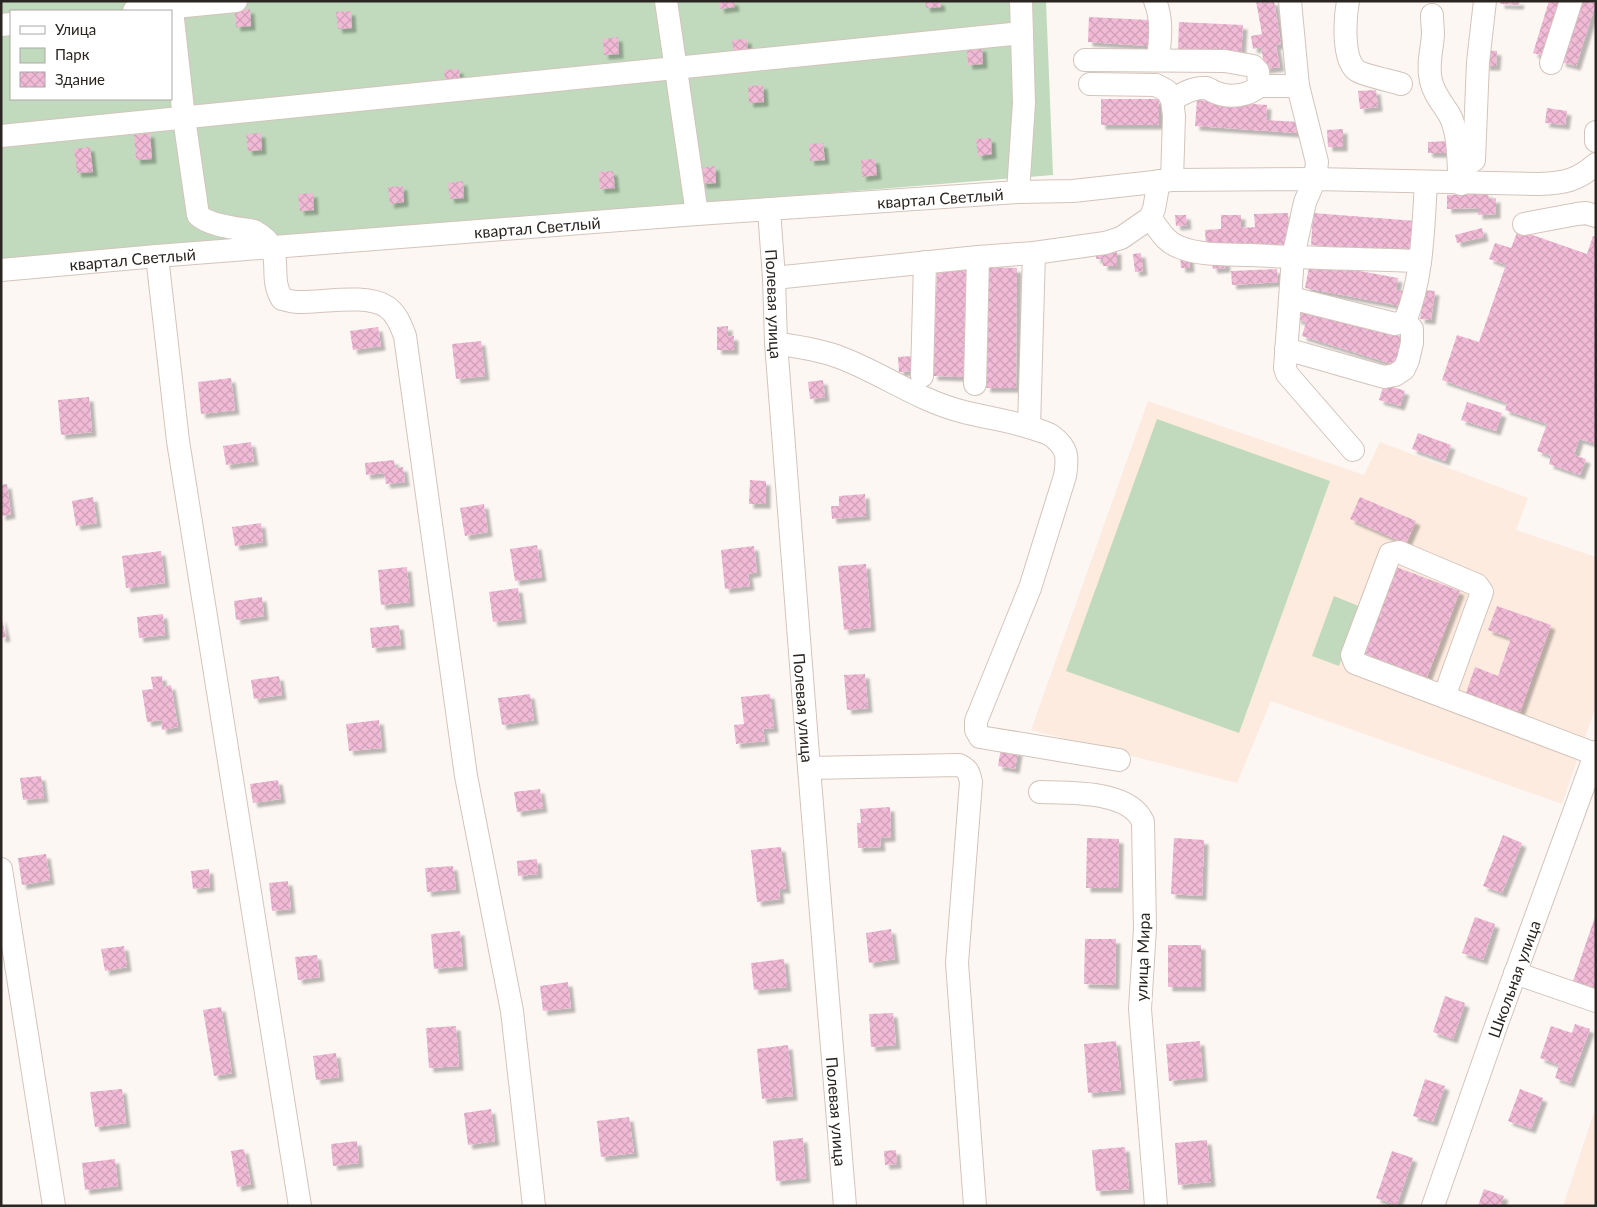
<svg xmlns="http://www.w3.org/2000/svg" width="1597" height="1207" viewBox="0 0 1597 1207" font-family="Lato,sans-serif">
  <defs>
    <pattern id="building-cross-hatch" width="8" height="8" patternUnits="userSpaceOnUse" patternTransform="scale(1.25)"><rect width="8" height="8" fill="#f1bad7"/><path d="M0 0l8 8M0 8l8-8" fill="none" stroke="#cfa0b8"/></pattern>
    <filter id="shadow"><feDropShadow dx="4.5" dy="4.5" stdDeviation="1" flood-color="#0004"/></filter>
  </defs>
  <rect width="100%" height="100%" fill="#fdf7f3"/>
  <path fill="#fdebdf" d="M1148,401L1364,475L1380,442L1528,498L1516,530L1596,557V706L1562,804L1271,701L1237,783L1031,730Z
    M1594,1112L1596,1113V1206H1563Z"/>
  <path fill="#c1dabd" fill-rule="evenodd" d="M1,1H1046L1053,175L1,260ZM11,11H171V99H11Z
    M1157,419L1330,481L1239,733L1066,671Z
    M1334,596L1361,607L1339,666L1312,656Z"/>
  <path fill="url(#building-cross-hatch)" filter="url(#shadow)" d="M719,1H734L735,7L720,9Z
    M925,1H940L941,7L926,8Z
    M1256,1H1274L1281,44L1276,45L1280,67L1265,69L1261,47L1253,49L1251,36L1262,34Z
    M1500,1H1520L1519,5L1500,4Z
    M1549,1H1565L1547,57L1533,53Z
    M1580,1L1596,3L1576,66L1561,62Z
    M250,9L251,26L236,27L235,11Z
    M351,11L352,28L338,29L336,12Z
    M1089,17L1149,20L1148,46L1088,42Z
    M1179,22L1243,25L1241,55L1178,51Z
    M618,37L619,54L604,55L603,39Z
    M747,39L748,56L734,57L732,40Z
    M982,47L983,64L968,65L967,49Z
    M1485,50L1497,51L1496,66H1485Z
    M459,69L460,86L446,87L444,70Z
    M763,85L764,102L749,103L748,86Z
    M1376,90L1378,107L1360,109L1358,91Z
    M1101,99H1159V125H1101Z
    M1197,100L1267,105L1266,120L1298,122L1297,133L1195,126Z
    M1547,108L1567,111L1565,125L1545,123Z
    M1343,129V147H1328L1327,130Z
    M150,133L152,159L136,160L134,135Z
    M261,133L262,150L248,151L246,134Z
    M991,138L992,154L978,156L976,139Z
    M1448,141V153H1428V142Z
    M823,143L825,160L810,161L809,144Z
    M90,147L93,172L77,173L74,149Z
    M875,159L877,175L862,177L861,160Z
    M715,166L716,183L702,184L700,168Z
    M613,171L615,188L600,189L599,172Z
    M463,181L464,198L450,199L448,183Z
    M403,186L404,202L390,204L388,187Z
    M313,193L314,210L300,211L298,194Z
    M1488,193L1489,199L1496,198V214L1478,215V208L1447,209V195Z
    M1288,213L1290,249L1206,246L1205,230L1221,229V215H1241V228L1255,227L1254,214Z
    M1313,213L1416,221L1415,237L1411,236L1409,252L1311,245Z
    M1175,215H1186L1187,225L1176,226Z
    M1482,228L1484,237L1457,243L1455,235Z
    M1518,230L1587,254L1593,236L1596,237V444L1579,439L1574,455L1586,459L1580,475L1549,464L1551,456L1537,451L1547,424L1505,410L1507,403L1442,380L1457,335L1479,342L1506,265L1489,259L1495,243L1511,248Z
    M1096,250H1117V266H1103V259H1096Z
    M1141,253L1143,271L1135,272L1133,254Z
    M1189,254L1190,268H1181L1180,255Z
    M1225,258L1226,268L1213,269L1211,259Z
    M1310,262L1398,278L1396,290L1404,291L1401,306L1305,288Z
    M937,267L968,268L963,377L933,376Z
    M988,267L1017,268L1016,388H986Z
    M1277,269L1278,282L1232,285L1231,271Z
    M1424,290L1435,291L1431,320L1420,319Z
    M1300,306L1407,338L1398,366L1302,336L1306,322L1296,319Z
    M728,326V336H734V350H717V327Z
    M378,327L381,346L353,350L350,331Z
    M481,341L485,376L456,379L452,344Z
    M912,356L913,371L899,372L898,357Z
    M231,378L235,410L201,414L198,382Z
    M823,380L825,397L810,399L808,382Z
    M1384,384L1405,391L1400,406L1379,400Z
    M89,397L92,432L61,435L58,400Z
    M1467,402L1502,413L1496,431L1461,420Z
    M1418,433L1451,445L1445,461L1412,449Z
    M251,442L254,461L226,465L223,446Z
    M394,460L395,468L403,467L405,482L386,484L384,473L366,475L365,463Z
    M750,480L766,481V504H749Z
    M7,484L11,514L1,516V485Z
    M865,494L866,516L832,519L831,506H839V496Z
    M93,497L97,523L76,526L72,501Z
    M1360,497L1416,521L1406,544L1350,519Z
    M484,504L488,532L465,536L460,508Z
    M261,523L263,542L235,546L232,527Z
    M537,545L542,577L515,581L510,549Z
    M754,546L757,572L748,574L750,586L725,589L721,550Z
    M161,551L165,583L126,588L122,556Z
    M866,564L871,627L844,630L838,566Z
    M407,567L410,602L381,605L378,570Z
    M1396,567L1460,591L1427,677L1363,653Z
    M518,588L522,619L493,622L489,592Z
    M262,597L264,616L236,620L234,601Z
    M1497,606L1551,625L1520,712L1466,693L1475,667L1498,676L1511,638L1488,630Z
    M163,614L165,635L139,638L137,617Z
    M1,616L6,637L1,638Z
    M399,625L401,645L372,648L370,628Z
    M865,674L868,708L847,710L844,675Z
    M162,676L163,687L171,685L178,727L162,730L161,720L147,722L142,690L153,689L151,677Z
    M279,676L282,695L254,699L251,680Z
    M530,694L534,720L502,725L498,698Z
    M770,694L774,728L763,729L765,741L736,744L734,725L744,724L741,697Z
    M379,720L382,748L349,751L346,724Z
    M1001,748L1018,751L1015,769L998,766Z
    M41,776L44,798L23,800L20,778Z
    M278,780L281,799L253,803L250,784Z
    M540,789L543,808L517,812L514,792Z
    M890,807L891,837L880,838L881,847L858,848L857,823H861L860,809Z
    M1503,835L1522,843L1502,893L1483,886Z
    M1087,838L1119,839L1118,888H1086Z
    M1174,838L1204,840L1202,896L1171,894Z
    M781,847L786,889H779L780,899L757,902L751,850Z
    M46,854L50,880L22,885L18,858Z
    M537,859L538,874L518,876L517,861Z
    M453,866L456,889L427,892L425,868Z
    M209,869L210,887L193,889L191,871Z
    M288,881L291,909L272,911L269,883Z
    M1596,914V988L1573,981Z
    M1475,917L1495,924L1483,960L1462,953Z
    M891,929L895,959L869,963L866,933Z
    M460,931L463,966L434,969L431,934Z
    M1085,939H1116L1115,985L1084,984Z
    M1168,945H1201V987H1168Z
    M124,946L127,967L105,971L101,949Z
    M317,955L320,977L298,980L295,957Z
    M784,959L787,987L754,990L751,963Z
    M568,982L571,1008L543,1011L540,986Z
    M1445,996L1465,1003L1453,1039L1433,1032Z
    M221,1007L232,1073L214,1076L203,1010Z
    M893,1013L896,1045L871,1047L869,1014Z
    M1575,1024L1590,1029L1570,1083L1555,1078L1559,1065L1540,1058L1551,1026L1572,1033Z
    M456,1026L459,1066L429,1068L426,1028Z
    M1116,1041L1121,1090L1088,1093L1084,1044Z
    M1200,1041L1203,1077L1169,1081L1166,1044Z
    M788,1045L793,1096L762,1099L757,1049Z
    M336,1053L339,1077L316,1080L313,1056Z
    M1425,1079L1445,1086L1433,1122L1413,1116Z
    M122,1089L126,1123L95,1127L90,1092Z
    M1520,1089L1543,1098L1531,1129L1508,1121Z
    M491,1109L495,1141L468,1145L464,1113Z
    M629,1117L634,1153L601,1157L597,1121Z
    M803,1138L806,1178L776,1181L773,1141Z
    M1207,1140L1211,1182L1178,1185L1175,1143Z
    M357,1141L359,1163L333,1166L331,1144Z
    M1125,1147L1129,1189L1096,1191L1092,1150Z
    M244,1149L251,1184L237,1187L231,1151Z
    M896,1150L897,1164L885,1165L884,1151Z
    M1392,1151L1413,1158L1397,1205L1376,1198Z
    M115,1159L118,1186L85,1190L82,1163Z
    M1484,1189L1504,1196L1500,1206H1478Z"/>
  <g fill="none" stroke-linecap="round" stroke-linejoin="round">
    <defs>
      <g id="minor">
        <path d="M171,1L184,118L198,215C209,226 238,228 254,231C289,250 266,273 282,299C287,300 293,302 298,302C321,303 367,293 387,307C397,314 401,326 405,336L466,776L512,1011L534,1206"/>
        <path d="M666,1L697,214"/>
        <path d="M1155,1C1163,20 1160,40 1158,60"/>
        <path d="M1290,1L1298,86L1317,162L1315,179L1305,202L1293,257L1285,368L1287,374L1353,450"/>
        <path d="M1348,1C1345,17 1342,58 1356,70C1362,75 1392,81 1401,84"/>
        <path d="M134,11L236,1"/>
        <path d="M1432,15C1432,22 1433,28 1433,35C1432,50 1427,65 1431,81C1434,94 1442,103 1449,114C1458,130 1458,152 1459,170"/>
        <path d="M1,25L11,24"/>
        <path d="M1085,60L1225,61L1253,66L1258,71L1259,86C1249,96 1230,98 1217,93C1213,92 1210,89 1206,88C1193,87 1182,94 1172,100"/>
        <path d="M1551,63L1571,1"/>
        <path d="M1090,84L1156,85L1167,91L1172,100L1174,116L1172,180"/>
        <path d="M1259,86H1298"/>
        <path d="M1596,132V141"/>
        <path d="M1,136L1022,33"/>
        <path d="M1461,184L1459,170L1474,160L1478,62L1485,1"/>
        <path d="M1018,192L1024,103L1021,1"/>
        <path id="s1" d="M769,210L774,278L776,343L809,768L845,1206"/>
        <path d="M1150,218C1159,229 1165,242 1179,247C1201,256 1228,254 1251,255C1307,258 1364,259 1420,261"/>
        <path d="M1524,224L1577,214L1586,213L1596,216"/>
        <path d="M157,256L178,441L300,1206"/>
        <path id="s2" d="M1,270L157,256L697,214L1018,192L1073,191L1172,180L1315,179L1539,184C1564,183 1577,181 1596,164"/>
        <path d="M774,278L978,257L1034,253L1105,243L1121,238L1150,218L1154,209L1159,181"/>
        <path d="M1291,298L1395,324L1405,321C1423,278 1423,228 1426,183"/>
        <path d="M776,343C797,347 819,349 839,357C882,373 919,401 964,412C988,418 1011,421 1035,429C1040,431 1047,432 1052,436C1068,448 1068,457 1065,476L1030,588L976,721V730L980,737L1119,760"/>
        <path d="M1286,349L1384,377L1395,375L1404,369L1408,360L1412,343V329L1405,321"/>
        <path d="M922,376L925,262"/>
        <path d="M975,384L978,257"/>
        <path d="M1029,427L1034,253"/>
        <path d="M1444,697L1482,592L1477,585L1399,552L1390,554L1352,655L1355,663L1595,754"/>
        <path d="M809,768L959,765C968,769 969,773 971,782L957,963L975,1206"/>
        <path d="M1040,792C1069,793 1130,790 1143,822L1145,928L1140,1009L1156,1206"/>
        <path d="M1,869L54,1206"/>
        <path d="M1515,973L1596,1001"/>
        <path id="s3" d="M1433,1206L1496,1026L1596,752"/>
      </g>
    </defs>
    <use href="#minor" stroke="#d3c4bb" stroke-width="24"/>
    <use href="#minor" stroke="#fff" stroke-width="22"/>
  </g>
  <g text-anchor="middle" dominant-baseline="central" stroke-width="5" stroke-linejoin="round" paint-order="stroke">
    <g font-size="16" fill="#2b2521" stroke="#fff">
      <text stroke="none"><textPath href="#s2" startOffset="942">квартал Светлый</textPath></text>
      <text stroke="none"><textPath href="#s2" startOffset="538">квартал Светлый</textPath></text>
      <text stroke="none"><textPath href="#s2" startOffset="132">квартал Светлый</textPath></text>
      <text stroke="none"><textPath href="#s1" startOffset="94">Полевая улица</textPath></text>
      <text stroke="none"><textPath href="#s1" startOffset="499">Полевая улица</textPath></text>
      <text transform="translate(1142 957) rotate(-88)">улица Мира</text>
      <text stroke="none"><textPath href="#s3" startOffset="241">Школьная улица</textPath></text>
      <text stroke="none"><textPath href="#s1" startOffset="904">Полевая улица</textPath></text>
    </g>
  </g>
  <rect width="1597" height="1207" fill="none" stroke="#2b2521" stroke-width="5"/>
  <rect x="10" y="10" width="162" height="90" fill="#ffffff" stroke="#aaa8a6"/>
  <rect x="20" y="26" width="25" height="8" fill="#ffffff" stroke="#aaa8a6"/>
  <text x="55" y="35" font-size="15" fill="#2b2521">Улица</text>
  <rect x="20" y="48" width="25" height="15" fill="#c1dabd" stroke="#aaa8a6"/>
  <text x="55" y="60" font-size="15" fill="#2b2521">Парк</text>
  <rect x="20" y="72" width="25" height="15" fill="url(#building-cross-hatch)" stroke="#aaa8a6"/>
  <text x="55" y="85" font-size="15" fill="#2b2521">Здание</text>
</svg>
